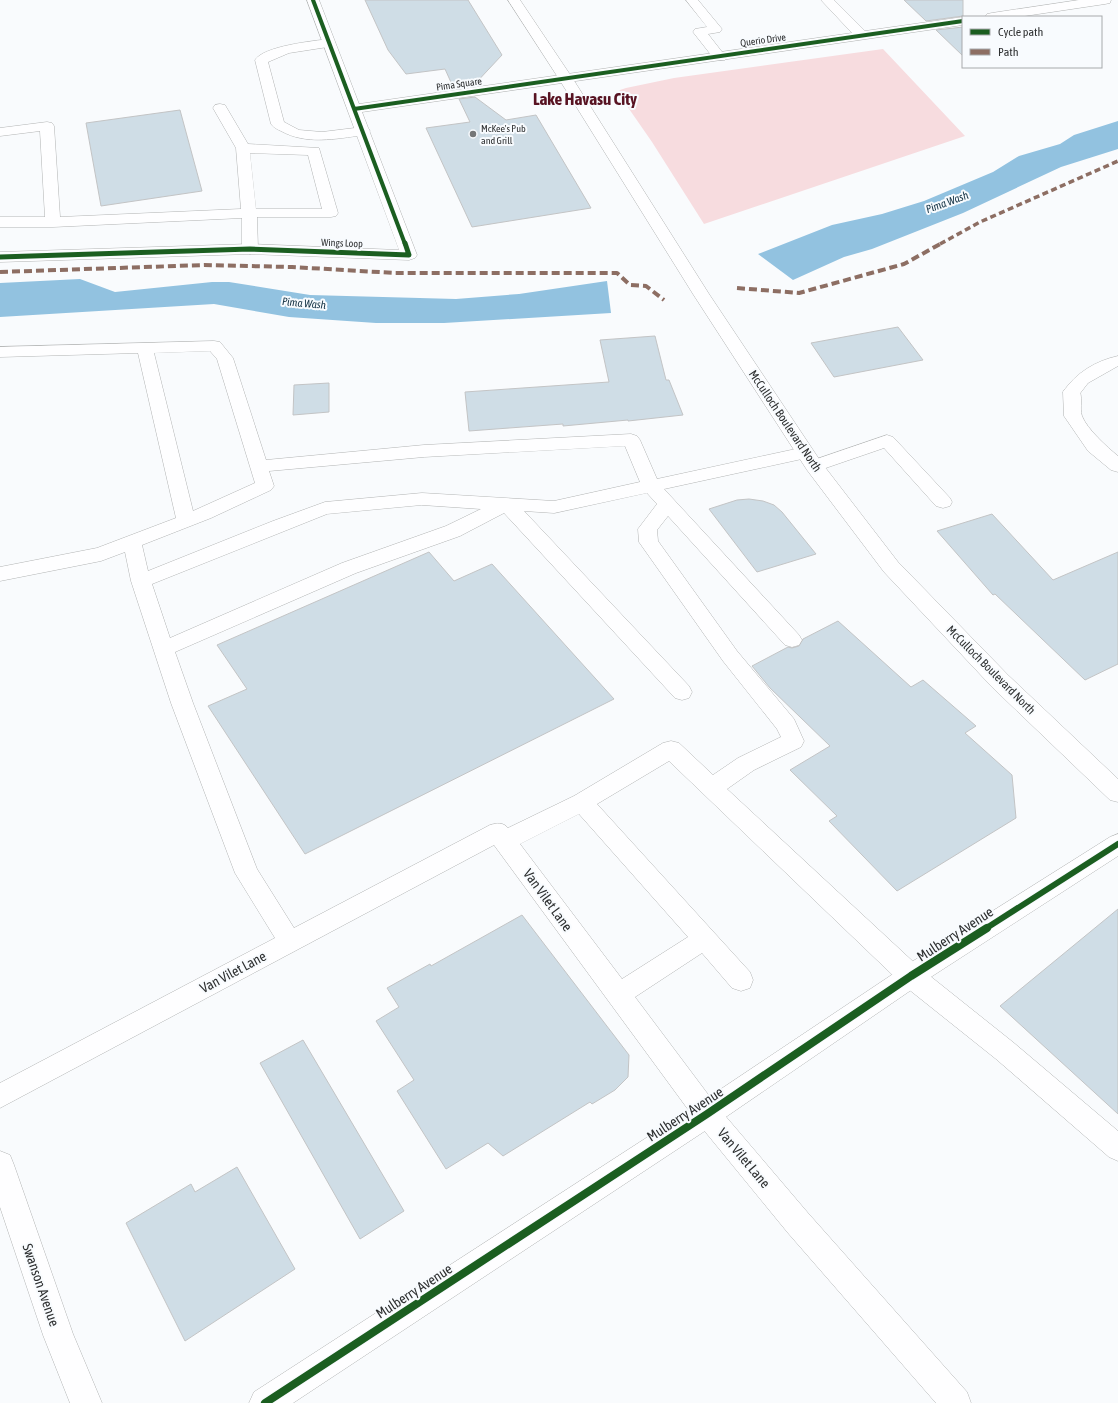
<svg xmlns="http://www.w3.org/2000/svg" width="1118" height="1403" viewBox="0 0 1118 1403" font-family="'Asap Condensed',sans-serif">
  <rect width="100%" height="100%" fill="#f9fbfd"/>
  <path fill="#f7dcdf" d="M883,49L965,136L704,224L652,142L618,93L620,90L626,88L674,78Z"/>
  <path fill="#92c2e0" d="M1118,121V149L1061,167L963,213L872,249L844,257L793,280L758,254L832,225L882,214L924,201L993,172L1019,156L1060,144L1074,135Z
    M80,279L115,292L212,282H229L310,295L456,299L519,294L607,281L611,313L444,323H376L289,317L214,304L0,317V283Z"/>
  <path fill="#cfdde6" stroke="#c3c4c5" d="M365,0H468L502,55L473,86L454,89L445,69L406,74L388,50Z
    M904,0H963V16L926,21Z
    M963,27V56L936,30Z
    M475,97L506,120L536,115L591,208L472,227L426,128L470,122L459,99Z
    M180,110L202,191L101,206L86,123Z
    M898,327L923,360L834,377L811,343Z
    M655,336L666,380H669L683,415L628,421V420L563,426V424L469,431L465,392L609,382L600,340Z
    M329,383V412L293,415L294,385Z
    M749,499L763,501L774,505L782,512L816,554L757,572L709,509L737,500Z
    M992,514L1053,580L1118,552V664L1085,680L995,594L993,595L937,531Z
    M429,552L454,581L492,564L614,699L305,854L208,706L247,689L217,645Z
    M838,621L911,687L923,680L976,726L965,733L1012,775L1016,818L897,891L829,821L837,816L790,770L830,746L770,688L752,666L788,647L792,648L799,646L803,639Z
    M1118,909V1114L1000,1006Z
    M522,915L629,1055L628,1077L615,1090L592,1104L590,1102L503,1156L488,1143L446,1169L397,1091L414,1080L376,1021L399,1007L387,988L430,964L431,966Z
    M303,1040L404,1211L360,1239L260,1063Z
    M237,1167L295,1269L185,1341L126,1223L191,1184L195,1192Z"/>
  <g fill="none" stroke-linecap="round" stroke-linejoin="round">
    <defs>
      <path id="service" d="M686,0H698L722,29L720,32L708,34L726,57L725,60H715L693,32L695,29L707,27Z
        M329,39L334,40L335,43L334,46L289,53L268,62L284,122L299,130L322,132L363,127L368,128L370,131L368,134L363,135C336,139 306,145 281,131C277,129 274,128 271,124L255,60C264,46 313,41 329,39Z
        M220,104L225,105L248,144L319,148L338,213L336,216L331,217H257L258,249L255,252L250,254L245,252L242,249V218L53,227H0V217H45L40,131L0,136V128L47,122L52,123L54,126L60,217L241,209L236,148L213,108L215,105ZM250,153L308,155L322,209H256Z
        M214,341L220,342L233,358L266,460L424,445L631,434L637,436L640,440L657,479L805,447L811,449L814,453L811,457L664,489L799,635L802,640L799,645L792,647L785,645L668,516L657,530L658,541L737,651L794,719L804,741L801,747L754,770L727,789L920,968L1014,1043L1118,1131V1161L1109,1157L996,1059L902,984L669,761L597,804L750,972L753,980L750,988L741,991L732,988L702,953L635,997L716,1105L808,1213L967,1392L971,1403H936L788,1233L698,1123L494,845L0,1108V1083L275,938L235,873L171,703L131,581L125,552L101,561L0,581V567L97,548L176,518L138,353L0,357V347ZM210,351L217,359L255,483L193,511L154,353ZM625,446L640,482L554,501L422,493L325,502L273,521L148,571L142,545L211,518L271,490L274,486L269,471L424,457ZM647,493L657,504L638,529L639,542L723,661L777,729L781,737L738,758L713,775L679,743L671,741L663,743L574,796L508,828C503,822 497,823 490,825L294,928L257,869L193,703L175,652L356,573L460,536L504,513L675,698L682,700L689,698L692,692L689,686L524,511L554,513ZM422,505L481,509L446,526L342,563L170,638L152,584L327,514ZM579,814L688,937L622,979L520,844Z
        M1118,356V366L1088,383L1078,396L1072,397L1066,396L1063,392C1076,373 1095,361 1118,356Z
        M887,435L893,437L950,498L952,502L950,506L943,508L936,506L884,448L814,472L808,470L805,466L808,462Z"/>
      <path id="minor" d="M307,0H319L359,104L852,33L821,0H834L865,31L963,17V25L362,112L417,255L415,258L409,260L250,254L0,262V252L250,244L399,250Z
        M1079,0H1111L1110,3L1105,4L1018,17H985L987,14L992,13Z
        M1072,386L1078,388C1084,397 1079,407 1082,416C1087,429 1107,447 1118,456V472L1111,470L1088,451L1064,416L1063,392L1066,388Z"/>
      <path id="tertiary" d="M1118,834V856L920,984L717,1123L293,1403H249L254,1392L697,1105L902,968L1110,837Z
        M0,1151L10,1155L14,1165L73,1334L102,1403H70L43,1335L0,1207Z"/>
      <path id="secondary" d="M508,0H520L573,79L709,294L821,462L898,562L1008,675L1118,779V802L1110,800L992,687L884,572L807,470L693,294L559,79Z"/>
    </defs>
    <use href="#service" stroke="#b2b4b4" stroke-width="1"/>
    <use href="#minor" stroke="#b2b4b4" stroke-width="1"/>
    <use href="#tertiary" stroke="#b2b4b4" stroke-width="1"/>
    <use href="#secondary" stroke="#b2b4b4" stroke-width="1"/>
    <use href="#service" fill="#fefeff" fill-rule="evenodd"/>
    <use href="#minor" fill="#fefeff" fill-rule="evenodd"/>
    <use href="#tertiary" fill="#fefeff" fill-rule="evenodd"/>
    <use href="#secondary" fill="#fefeff" fill-rule="evenodd"/>
    <path stroke="#8d6e63" stroke-width="3.5" stroke-dasharray="6 3.5" stroke-linecap="butt" d="M940,244L980,222L1118,161"/>
    <path stroke="#8d6e63" stroke-width="4" stroke-dasharray="8 4" stroke-linecap="butt" d="M0,272L204,265L292,267L395,273H617L630,285L646,286L664,300
      M737,288L799,293L904,264L942,243"/>
    <defs>
      <path id="cycleway-far3" d="M313,0L405,244
        M354,109L963,21"/>
      <path id="cycleway-far2" d="M0,257L250,249L409,255L405,243"/>
      <path id="cycleway-far1" d="M985,929L1118,844"/>
      <path id="cycleway" d="M265,1403L707,1114L911,976L987,928"/>
    </defs>
    <use href="#cycleway-far3" stroke="#f8fbfe" stroke-width="5.5"/>
    <use href="#cycleway-far2" stroke="#f8fbfe" stroke-width="7"/>
    <use href="#cycleway-far1" stroke="#f8fbfe" stroke-width="8"/>
    <use href="#cycleway" stroke="#f8fbfe" stroke-width="10"/>
    <use href="#cycleway-far3" stroke="#1b5e20" stroke-width="4"/>
    <use href="#cycleway-far2" stroke="#1b5e20" stroke-width="5"/>
    <use href="#cycleway-far1" stroke="#1b5e20" stroke-width="6"/>
    <use href="#cycleway" stroke="#1b5e20" stroke-width="8"/>
  </g>
  <circle fill="#757778" stroke="#f8fbfe" stroke-width="1.5" cx="473" cy="134" r="4"/>
  <g text-anchor="middle" dominant-baseline="central" stroke-width="4" stroke-linejoin="round" paint-order="stroke">
    <g font-size="10" fill="#2e3031" stroke="#f8fbfe">
      <text transform="translate(763 40) rotate(-8)">Querio Drive</text>
      <text transform="translate(459 84) rotate(-8)">Pima Square</text>
      <text transform="translate(342 243) rotate(2)">Wings Loop</text>
    </g>
    <g font-size="10" fill="#2e3031" stroke="#f8fbfe" text-anchor="start">
      <text x="481" y="128">McKee's Pub<tspan x="481" dy="12">and Grill</tspan></text>
    </g>
    <g font-size="11" font-style="italic" fill="#123143" stroke="#f8fbfe">
      <text transform="translate(947 202) rotate(-20)">Pima Wash</text>
      <text transform="translate(304 303) rotate(5)">Pima Wash</text>
    </g>
    <g font-size="12" fill="#2e3031" stroke="#f8fbfe">
      <text transform="translate(785 421) rotate(56)">McCulloch Boulevard North</text>
      <text transform="translate(991 670) rotate(45)">McCulloch Boulevard North</text>
    </g>
    <g font-size="14" fill="#2e3031" stroke="#f8fbfe">
      <text transform="translate(548 900) rotate(54)">Van Vilet Lane</text>
      <text transform="translate(955 934) rotate(-33)">Mulberry Avenue</text>
      <text transform="translate(233 972) rotate(-28)">Van Vilet Lane</text>
      <text transform="translate(685 1114) rotate(-33)">Mulberry Avenue</text>
      <text transform="translate(744 1158) rotate(50)">Van Vilet Lane</text>
      <text transform="translate(41 1285) rotate(71)">Swanson Avenue</text>
      <text transform="translate(414 1291) rotate(-33)">Mulberry Avenue</text>
    </g>
    <g font-size="17" font-weight="bold" fill="#581322" stroke="#f8fbfe">
      <text x="585" y="99">Lake Havasu City</text>
    </g>
  </g>
  <rect x="962" y="16" width="140" height="52" fill="#f8fbfe" stroke="#a7aaac"/>
  <rect x="970" y="29" width="20" height="6" fill="#1b5e20" stroke="#a7aaac"/>
  <text x="998" y="36" font-size="12" fill="#2e3031">Cycle path</text>
  <rect x="970" y="49" width="20" height="6" fill="#8d6e63" stroke="#a7aaac"/>
  <text x="998" y="56" font-size="12" fill="#2e3031">Path</text>
</svg>
